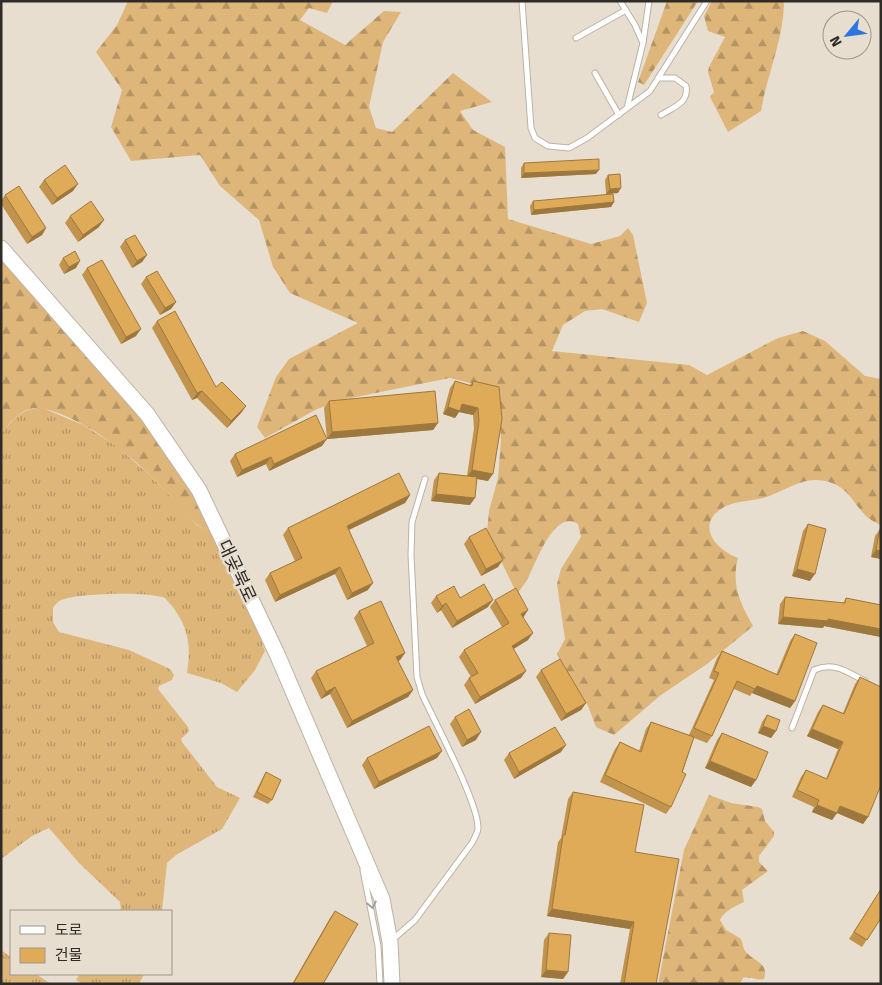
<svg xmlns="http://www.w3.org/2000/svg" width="882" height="985" viewBox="0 0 882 985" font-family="'Fira Sans','Noto Sans KR',sans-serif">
  <defs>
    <pattern id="grass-tufts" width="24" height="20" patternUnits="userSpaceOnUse" patternTransform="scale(1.25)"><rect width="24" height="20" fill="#dfb67a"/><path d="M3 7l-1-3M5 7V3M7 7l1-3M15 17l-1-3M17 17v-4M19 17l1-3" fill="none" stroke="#b59464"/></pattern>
    <pattern id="forest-firs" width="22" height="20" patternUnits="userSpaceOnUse" patternTransform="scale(1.25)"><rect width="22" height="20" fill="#dfb67a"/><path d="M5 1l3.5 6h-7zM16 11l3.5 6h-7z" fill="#b59464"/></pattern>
  </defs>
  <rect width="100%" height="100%" fill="#e7ded0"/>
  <path fill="url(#grass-tufts)" d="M43,408L83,425L117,446L154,479L197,525L212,534L242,590L265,651L255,670L237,692L221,683L187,673C192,641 187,622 165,598C149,591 78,593 61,600C57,602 55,605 53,608V622L59,632L129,650L170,669L174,675L172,680L159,686L158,689L188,727L189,731L181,739L182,742L217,787L240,798L222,829L176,855L167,863L162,911H121L120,902L79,863L49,828L32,836L1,859V434C13,419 22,407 43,408Z
    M1,950L11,957V974H36L51,984H1Z
    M80,974H144L139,984H83L76,980Z"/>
  <path fill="url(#forest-firs)" d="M128,1H333L327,13L309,8L300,20L345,45L384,11L401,12L383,42L369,107L376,128L392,132L453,73L492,102L460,111L473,130L505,147L508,219L591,244L620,236L628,228L633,235L647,303L639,322L602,309L585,311L563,325L552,351L689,365L707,375L778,338L803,331L825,341L865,376L881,379V525C852,515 856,483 818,480C798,479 781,493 763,498C752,501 737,501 726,506C695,522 712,548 738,558C731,585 740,603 753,626L707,664L661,695L614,735L596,727L588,706L557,654L565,639L557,584L561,569L581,537L578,524C554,509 537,561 528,578C525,583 521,589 517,594L487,532L489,511L498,478L501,441L498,390L450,378L346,399L317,409L265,438L257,427L276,377L289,359L358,323L290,293L273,267L259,220L220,186L200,155L131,161L111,127L122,90L96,52L117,25Z
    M667,1H698L644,85L638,82Z
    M712,1H784C784,38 767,75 761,111L728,132L710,97L714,92L708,72L709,67L725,37L708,31L704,16Z
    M1,251L184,467L212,534C188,522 173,498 154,479C130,455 103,434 72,419C37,403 25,402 1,434Z
    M709,795L731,803L758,807L762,809L765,821L774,832V836L759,856V862L768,871L742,890L744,902C734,907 725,910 720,920L726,930L740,938C744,943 742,949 747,953C755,962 769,963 764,979C757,981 751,976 743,978L740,984H658L684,850Z"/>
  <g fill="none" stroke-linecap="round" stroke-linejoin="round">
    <defs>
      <path id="lane" d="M522,1L531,128L535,138L548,146L569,148L587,138L650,91L707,1
        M620,1L635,25L643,43
        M576,38L626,10
        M595,73L619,115
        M658,78H675L686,86C689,103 674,107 661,115
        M627,108L643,43L649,1
        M792,728L814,670C834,661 847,672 865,681
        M363,870L378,946L380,984
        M392,940L415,920L472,843C474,839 477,834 478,829C479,803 434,721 422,694L417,677L411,555L412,522L425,479"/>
      <path id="secondary" d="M1,248L147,414L199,490L277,654L382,899L390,942L392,984"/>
    </defs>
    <use href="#lane" stroke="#bbb2a5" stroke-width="7"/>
    <use href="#secondary" stroke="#bbb2a5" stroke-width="17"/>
    <use href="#lane" stroke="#fff" stroke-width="5"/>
    <use href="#secondary" stroke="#fff" stroke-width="15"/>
  </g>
  <path fill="#c1934c" d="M524,163L596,174L521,178V168Z
    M608,175L618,193L606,194L605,180Z
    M44,180L73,191L52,205L39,187Z
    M5,195L46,228L42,235L27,244L1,204V201Z
    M533,201L614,202L611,207L531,215L530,206Z
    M70,216L99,227L78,242L65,223Z
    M125,240L147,255L142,262L132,268L120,247Z
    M63,258L76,268L64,274L59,265Z
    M87,268L136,336L121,344L82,275Z
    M146,277L176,302L171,309L160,315L141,284Z
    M157,321L216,387L246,406L241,413L227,428L197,398L192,400L152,328Z
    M455,381L469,386L473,381L499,387L488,481L477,479L470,505L431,501L434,480L439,473L467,476L474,428L473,415L459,412L455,418L443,414L450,388Z
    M329,401L438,423L433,430L327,439L324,408Z
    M322,446L269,471L266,464L237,477L230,461L235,454Z
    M410,495L405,503L349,530L368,590L347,600L335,574L275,602L265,580L270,573L295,561L283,535L288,528Z
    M808,524L810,581L792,576L803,531Z
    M880,529L881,559L871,557L875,536Z
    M469,537L498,567L481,576L464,544Z
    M436,596L460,598L488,607L452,628L441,610L437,613L431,603Z
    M785,597L843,603L846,598L881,605V637L824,626L823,628L778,624L780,604Z
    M495,600L523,617L528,640L513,649L521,678L475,704L464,685L469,678L471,677L459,657L464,650L502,627L490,607Z
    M359,611L405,653L400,660L398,661L413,690L408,697L347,728L330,694L321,699L311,678L316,671L367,646L354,618Z
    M795,634V701L790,708L752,693L750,696L734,689L712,736L707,743L694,738L671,807L666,814L600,782L615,749L620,742L639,751L646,729L651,722L689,735L714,680L709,678L717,658L722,651L776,675L790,641Z
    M541,670L586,703L581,710L561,721L536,677Z
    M860,677L868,817L863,824L837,813L832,820L812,812L814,807L792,797L801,777L806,770L826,779L838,749L807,736L818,712L823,705L843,713L855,684Z
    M767,715L776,731L771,738L758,733L762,722Z
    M455,717L476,740L462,747L450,724Z
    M722,733L756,780L751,787L705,768L717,740Z
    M561,752L514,779L504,760L509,753Z
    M367,758H437L374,789L362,765Z
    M266,772L272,800L268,804L253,797L263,777Z
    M573,792L635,852L656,984H620L630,929L547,916L558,842L561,838L568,799Z
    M881,889V918L862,947L849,939Z
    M335,911L323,984H292L330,918Z
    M549,933L568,972L563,979L541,977L544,940Z"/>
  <path fill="#9d783e" d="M599,170L596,174L521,178L524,173Z
    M78,184L73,191L52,205L57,198Z
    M621,188L618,193L606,194L610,189Z
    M614,202L611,207L531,215L534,210Z
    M104,220L99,227L78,242L83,235Z
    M46,228L42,235L27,244L32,237Z
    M147,255L142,262L132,268L137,261Z
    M80,261L76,268L64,274L69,267Z
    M176,302L171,309L160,315L165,308Z
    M141,329L136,336L121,344L126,337Z
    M202,391L197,398L192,400L197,393Z
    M462,404L478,408L473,415L459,412L455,418L443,414L448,407Z
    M246,406L241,413L227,428L231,421Z
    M438,423L433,430L327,439L332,432Z
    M327,439L322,446L269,471L274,464Z
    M271,457L266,464L237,477L242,470Z
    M472,470L493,474L488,481L467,477Z
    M436,494L475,498L470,505L431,501Z
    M410,495L405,503L342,533L347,526Z
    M876,550L881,551V559L871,557Z
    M503,560L498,567L481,576L486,569Z
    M340,567L335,574L275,602L280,595Z
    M797,569L815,574L810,581L792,576Z
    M373,583L368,590L347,600L352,593Z
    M493,600L488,607L452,628L457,621Z
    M446,603L441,610L437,613L442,606Z
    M528,610L523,618L521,614Z
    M783,617L828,619L881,629V637L824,626L823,628L778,624Z
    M533,633L528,640L507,653L512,646Z
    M405,653L400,660L391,664L396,657Z
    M526,671L521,678L475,704L480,697Z
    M757,686L795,701L790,708L752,693Z
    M335,687L330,694L321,699L326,692Z
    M413,690L408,697L347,728L352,721Z
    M586,703L581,710L561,721L566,714Z
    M763,726L776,731L771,738L758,733Z
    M812,729L843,742L838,749L807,736Z
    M481,732L476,740L462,747L467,740Z
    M566,745L561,752L514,779L519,772Z
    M442,751L437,758L374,789L379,782Z
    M710,761L756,780L751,787L705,768Z
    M817,805L840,806L868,817L863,824L837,813L832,820L812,812Z
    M552,909L634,922L630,929L547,916Z
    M546,970L568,972L563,979L541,977Z"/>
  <path fill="#e0ab58" stroke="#9d783e" d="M599,159V170L524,173V163Z
    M65,165L78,184L57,198L44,180Z
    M620,174L621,188L610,189L608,175Z
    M19,186L46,228L32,237L5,195Z
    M613,194L614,202L534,210L533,201Z
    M91,201L104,220L83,235L70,216Z
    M135,235L147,255L137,261L125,240Z
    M75,251L80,261L69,267L63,258Z
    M102,260L141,329L126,337L87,268Z
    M157,271L176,302L165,308L146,277Z
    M175,311L216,387L222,382L246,406L231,421L202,391L197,393L157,321Z
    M455,381L472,386L473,381L499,387L502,419L493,474L472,470L479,421L478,408L462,404L460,411L448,407Z
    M435,391L438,423L332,432L329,401Z
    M316,415L327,439L274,464L271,457L242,470L235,454Z
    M399,473L410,495L347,526L373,583L352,593L340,567L280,595L270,573L302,558L288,528Z
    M439,473L477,477L475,498L436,494Z
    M808,524L826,529L815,574L797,569Z
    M486,528L503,560L486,569L469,537Z
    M880,529H881V551L876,550Z
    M484,584L493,600L457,621L446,603L442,606L436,596L454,586L460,598Z
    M516,588L528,610L521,614L533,633L512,646L526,671L480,697L469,678L478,673L464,650L509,623L495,600Z
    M785,597L845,603L846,598L881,605V629L828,619V621L783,617Z
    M381,601L405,653L396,657L413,690L352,721L335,687L326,692L316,671L374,643L359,611Z
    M795,634L817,643L795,701L757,686L755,689L737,681L712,736L694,728L719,673L714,671L722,651L778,675Z
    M560,659L586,703L566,714L541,670Z
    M860,677L881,687V785L868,817L840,806L837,813L817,805L819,800L797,790L806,770L827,779L843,742L812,729L823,705L844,714Z
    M469,709L481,732L467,740L455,717Z
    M767,715L780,720L776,731L763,726Z
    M651,722L694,737L682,772L686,774L671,807L605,775L620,742L641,752Z
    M429,726L442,751L379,782L367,758Z
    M555,727L566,745L519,772L509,753Z
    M722,733L768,752L756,780L710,761Z
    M266,772L281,780L272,800L257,792Z
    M573,792L644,805L635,852L679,859L656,984H624L634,922L552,909L563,835H565Z
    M881,889V918L867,940L854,932Z
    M335,911L358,924L323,984H293Z
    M549,933L571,935L568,972L546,970Z"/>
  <defs><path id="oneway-chevron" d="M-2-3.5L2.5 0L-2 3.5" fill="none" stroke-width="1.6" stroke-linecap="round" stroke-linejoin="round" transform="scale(1.25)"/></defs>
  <use stroke="#a1a09d" href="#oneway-chevron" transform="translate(372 905) rotate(78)"/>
  <g text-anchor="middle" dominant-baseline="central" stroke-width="5" stroke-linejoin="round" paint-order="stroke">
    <g font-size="18" fill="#2f2b26" stroke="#e7ded0">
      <text transform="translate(237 571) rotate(65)">대곶북로</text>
    </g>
  </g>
  <rect width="882" height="985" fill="none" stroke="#2f2b26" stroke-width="5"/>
  <rect x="10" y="910" width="162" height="65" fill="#e7ded0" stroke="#9d968c"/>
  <rect x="20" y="926" width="25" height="8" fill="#ffffff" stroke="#9d968c"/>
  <text x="55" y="935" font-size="15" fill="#2f2b26">도로</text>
  <rect x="20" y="948" width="25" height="15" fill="#e0ab58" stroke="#9d968c"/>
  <text x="55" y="960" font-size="15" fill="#2f2b26">건물</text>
  <g transform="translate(847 35) rotate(241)"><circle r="24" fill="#e7ded0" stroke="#9d968c"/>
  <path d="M0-4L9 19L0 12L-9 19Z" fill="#2c76e2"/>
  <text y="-8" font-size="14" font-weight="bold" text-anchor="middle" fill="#2f2b26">N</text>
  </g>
</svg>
